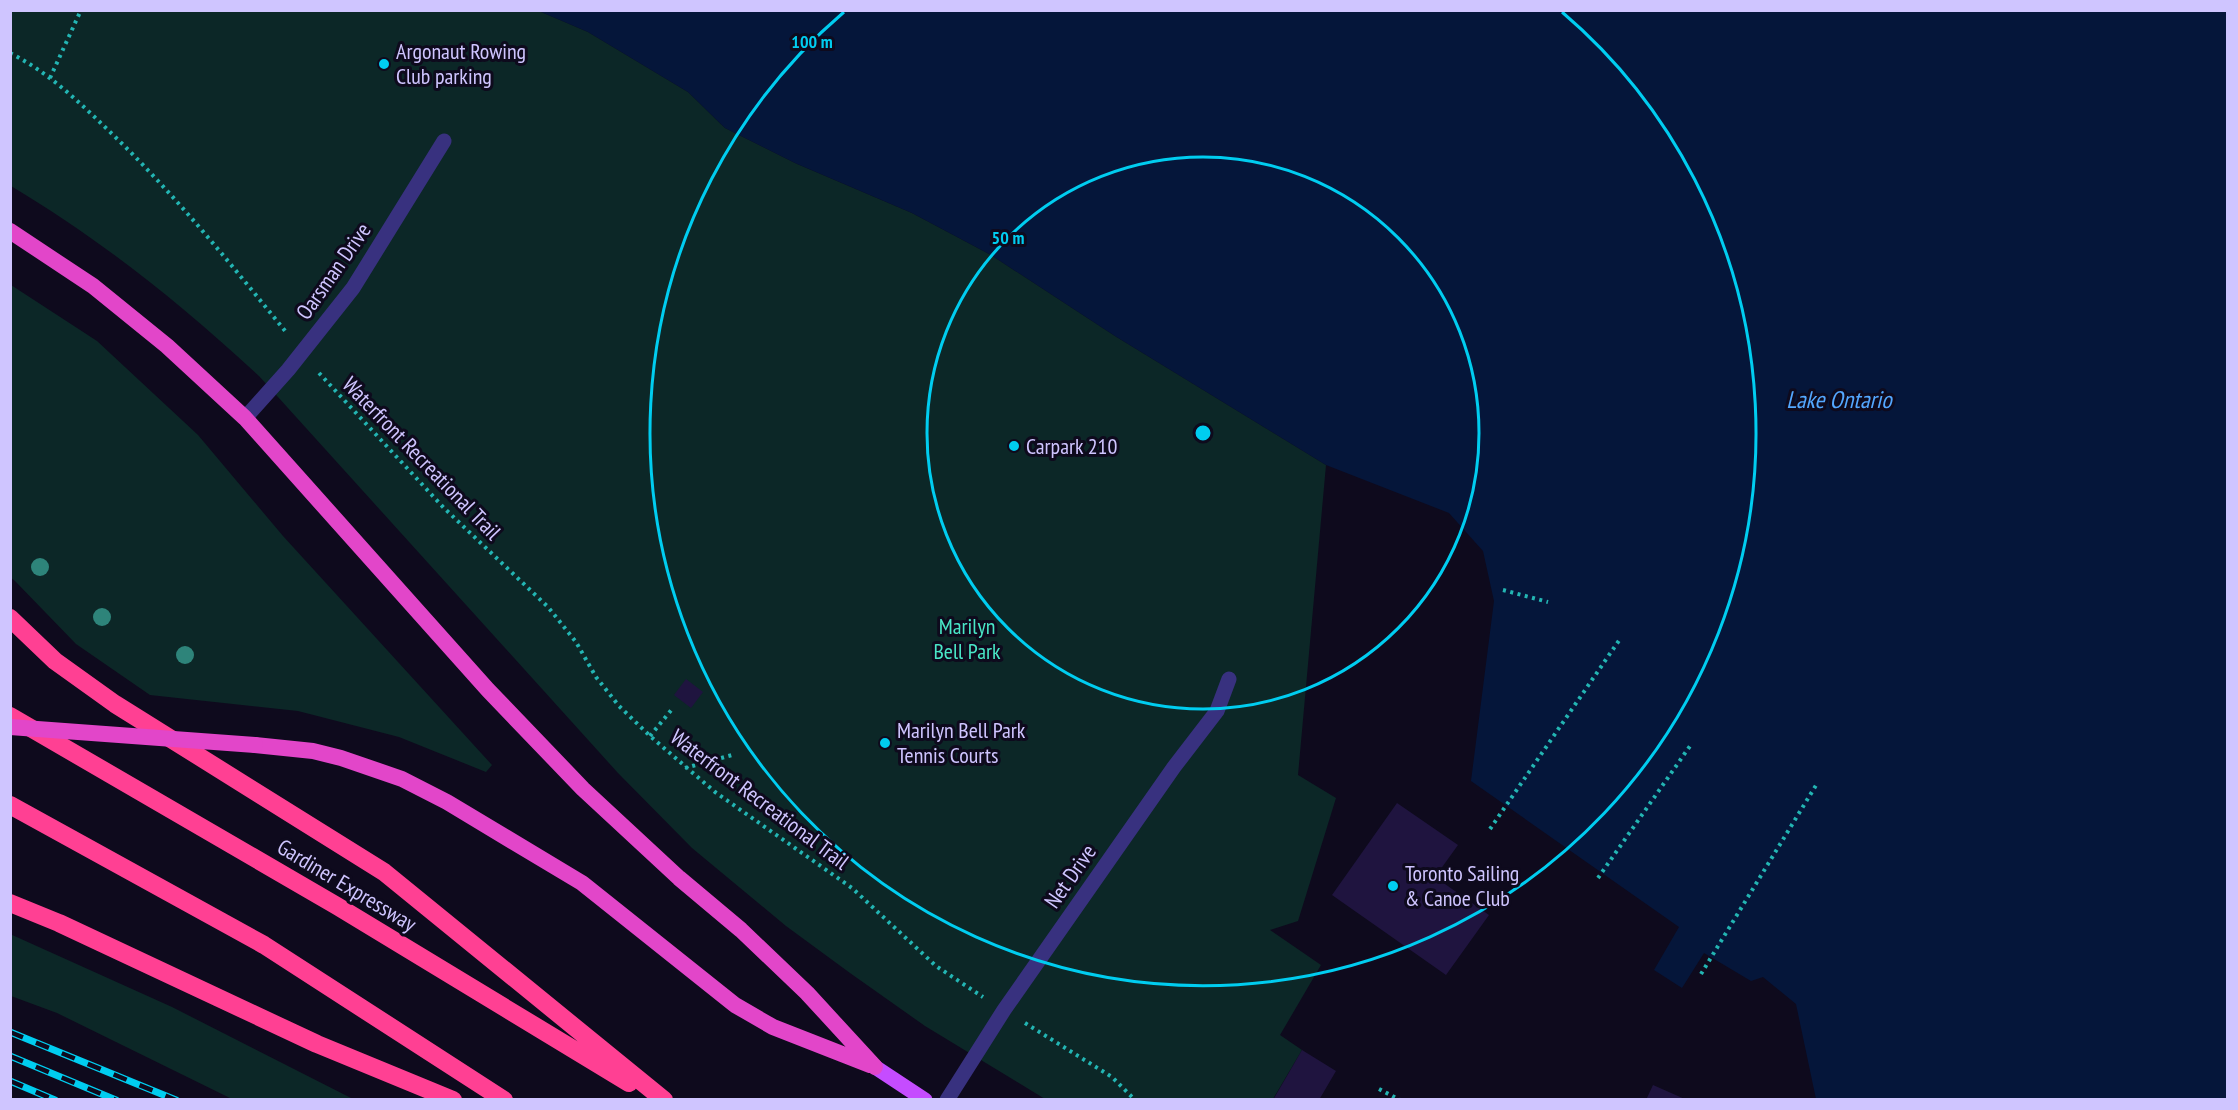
<svg xmlns="http://www.w3.org/2000/svg" width="2238" height="1110" viewBox="0 0 2238 1110" font-family="'PT Sans Narrow',sans-serif">
  <rect width="100%" height="100%" fill="#0e0a1d"/>
  <path fill="#0c2727" d="M10,11H539L588,32L688,92L725,128L795,163L912,213L991,255L1115,336L1326,465L1298,775L1336,798L1298,921L1270,930L1321,965L1280,1035L1302,1050L1273,1099H1045L925,1026L850,973L786,926L692,848L618,773L259,376C179,302 104,242 11,186Z
    M11,285L97,341L198,435L283,536L492,765L486,772L399,737L298,711L150,695L76,644L15,581L10,577Z
    M10,934L172,1007L353,1099H232L57,1013L11,996Z"/>
  <path fill="#05163a" d="M539,11H2227V1099H1816L1796,1004L1763,977L1751,981L1704,953L1682,988L1654,970L1679,927L1471,781L1494,601L1483,551L1449,513L1326,465L1115,336L991,255L912,213L795,163L725,128L688,92L588,32Z"/>
  <path fill="#1f143f" d="M686,679L703,692L691,708L674,695Z
    M1397,803L1458,845L1435,877L1489,915L1446,975L1332,895Z
    M1302,1050L1336,1071L1319,1100H1273Z
    M1653,1085L1687,1100H1646Z"/>
  <g fill="none" stroke-linecap="round" stroke-linejoin="round">
    <path stroke="#23b5b3" stroke-width="4" stroke-dasharray="3 4.5" stroke-linecap="butt" d="M10,53C48,72 78,101 107,129C173,192 229,262 286,332
      M50,78L81,10
      M319,373L444,508L548,607L576,642L596,677L619,706L650,736L715,792L852,888L936,966L983,997
      M1503,590L1548,602
      M650,736L673,708
      M685,768L732,755
      M1490,829L1620,639
      M1598,878L1690,746
      M1701,974L1818,782
      M1025,1023L1112,1077L1135,1100
      M1379,1089L1400,1100"/>
    <path stroke="#38317f" stroke-width="15" d="M947,1100L1004,1010L1174,767L1217,711L1229,679"/>
    <path stroke="#38317f" stroke-width="15" d="M245,418L288,370L353,288L444,141"/>
    <path stroke="#c54cff" stroke-width="15" d="M875,1067L925,1100"/>
    <path stroke="#e246c9" stroke-width="16" d="M10,231L93,286L167,346L245,418L488,690L583,789L679,878L741,930L807,993L875,1067
      M255,745L313,751L341,758L402,779L447,802L582,883L735,1005L773,1027L870,1065"/>
    <path stroke="#ff4093" stroke-width="18" d="M10,618L55,661L115,704L384,872L664,1100
      M10,716L337,906L629,1083
      M10,805L264,945L504,1100
      M10,903L59,923L317,1044L453,1100"/>
    <defs>
      <path id="rail" d="M10,1032L176,1100
        M10,1056L116,1100
        M10,1081L55,1100"/>
    </defs>
    <use href="#rail" stroke="#00cdf0" stroke-width="7"/>
    <use href="#rail" stroke="#0e0a1d" stroke-width="4.5" stroke-dasharray="14" stroke-linecap="butt"/>
    <path stroke="#e246c9" stroke-width="16" d="M10,727L255,745"/>
  </g>
  <g fill="#2e847a">
    <circle cx="40" cy="567" r="9"/>
    <circle cx="102" cy="617" r="9"/>
    <circle cx="185" cy="655" r="9"/>
  </g>
  <g fill="none" stroke="#00cdf0" stroke-width="3">
    <circle cx="1203" cy="433" r="276"/>
    <path d="M1562 12A553 553 0 1 1 844 12"/>
  </g>
  <g fill="#00cdf0" stroke="#0e0a1d" stroke-width="2">
    <circle cx="384" cy="64" r="6"/>
    <circle cx="1014" cy="446" r="6"/>
    <circle cx="885" cy="743" r="6"/>
    <circle cx="1393" cy="886" r="6"/>
  </g>
  <g text-anchor="middle" dominant-baseline="central" stroke-width="6" stroke-linejoin="round" paint-order="stroke">
    <g font-size="22" fill="#cfc5ff" stroke="#0e0a1d" text-anchor="start">
      <text x="396" y="51">Argonaut Rowing<tspan x="396" dy="25">Club parking</tspan></text>
      <text x="1026" y="446">Carpark 210</text>
      <text x="897" y="730">Marilyn Bell Park<tspan x="897" dy="25">Tennis Courts</tspan></text>
      <text x="1405" y="873">Toronto Sailing<tspan x="1405" dy="25">&amp; Canoe Club</tspan></text>
    </g>
    <g font-size="22" fill="#cfc5ff" stroke="#0e0a1d">
      <text transform="translate(333 271) rotate(-55)">Oarsman Drive</text>
      <text transform="translate(422 458) rotate(46)">Waterfront Recreational Trail</text>
      <text transform="translate(760 799) rotate(37)">Waterfront Recreational Trail</text>
      <text transform="translate(1070 876) rotate(-55)">Net Drive</text>
      <text transform="translate(347 885) rotate(31)">Gardiner Expressway</text>
    </g>
    <g font-size="22" fill="#49e7c7" stroke="#0e0a1d">
      <text x="967" y="626">Marilyn<tspan x="967" dy="25">Bell Park</tspan></text>
    </g>
    <g font-size="24" font-style="italic" fill="#53a7ff" stroke="#0e0a1d">
      <text x="1839" y="399">Lake Ontario</text>
    </g>
  </g>
  <circle cx="1203" cy="433" r="9" fill="#00cdf0" stroke="#0e0a1d" stroke-width="3"/>
  <g font-size="18" text-anchor="middle" font-weight="bold" fill="#00cdf0" stroke="#0e0a1d" stroke-width="6" stroke-linejoin="round" paint-order="stroke">
    <text x="812" y="48">100 m</text>
    <text x="1008" y="244">50 m</text>
  </g>
  <rect width="2238" height="1110" fill="none" stroke="#cfc5ff" stroke-width="24"/>
</svg>
